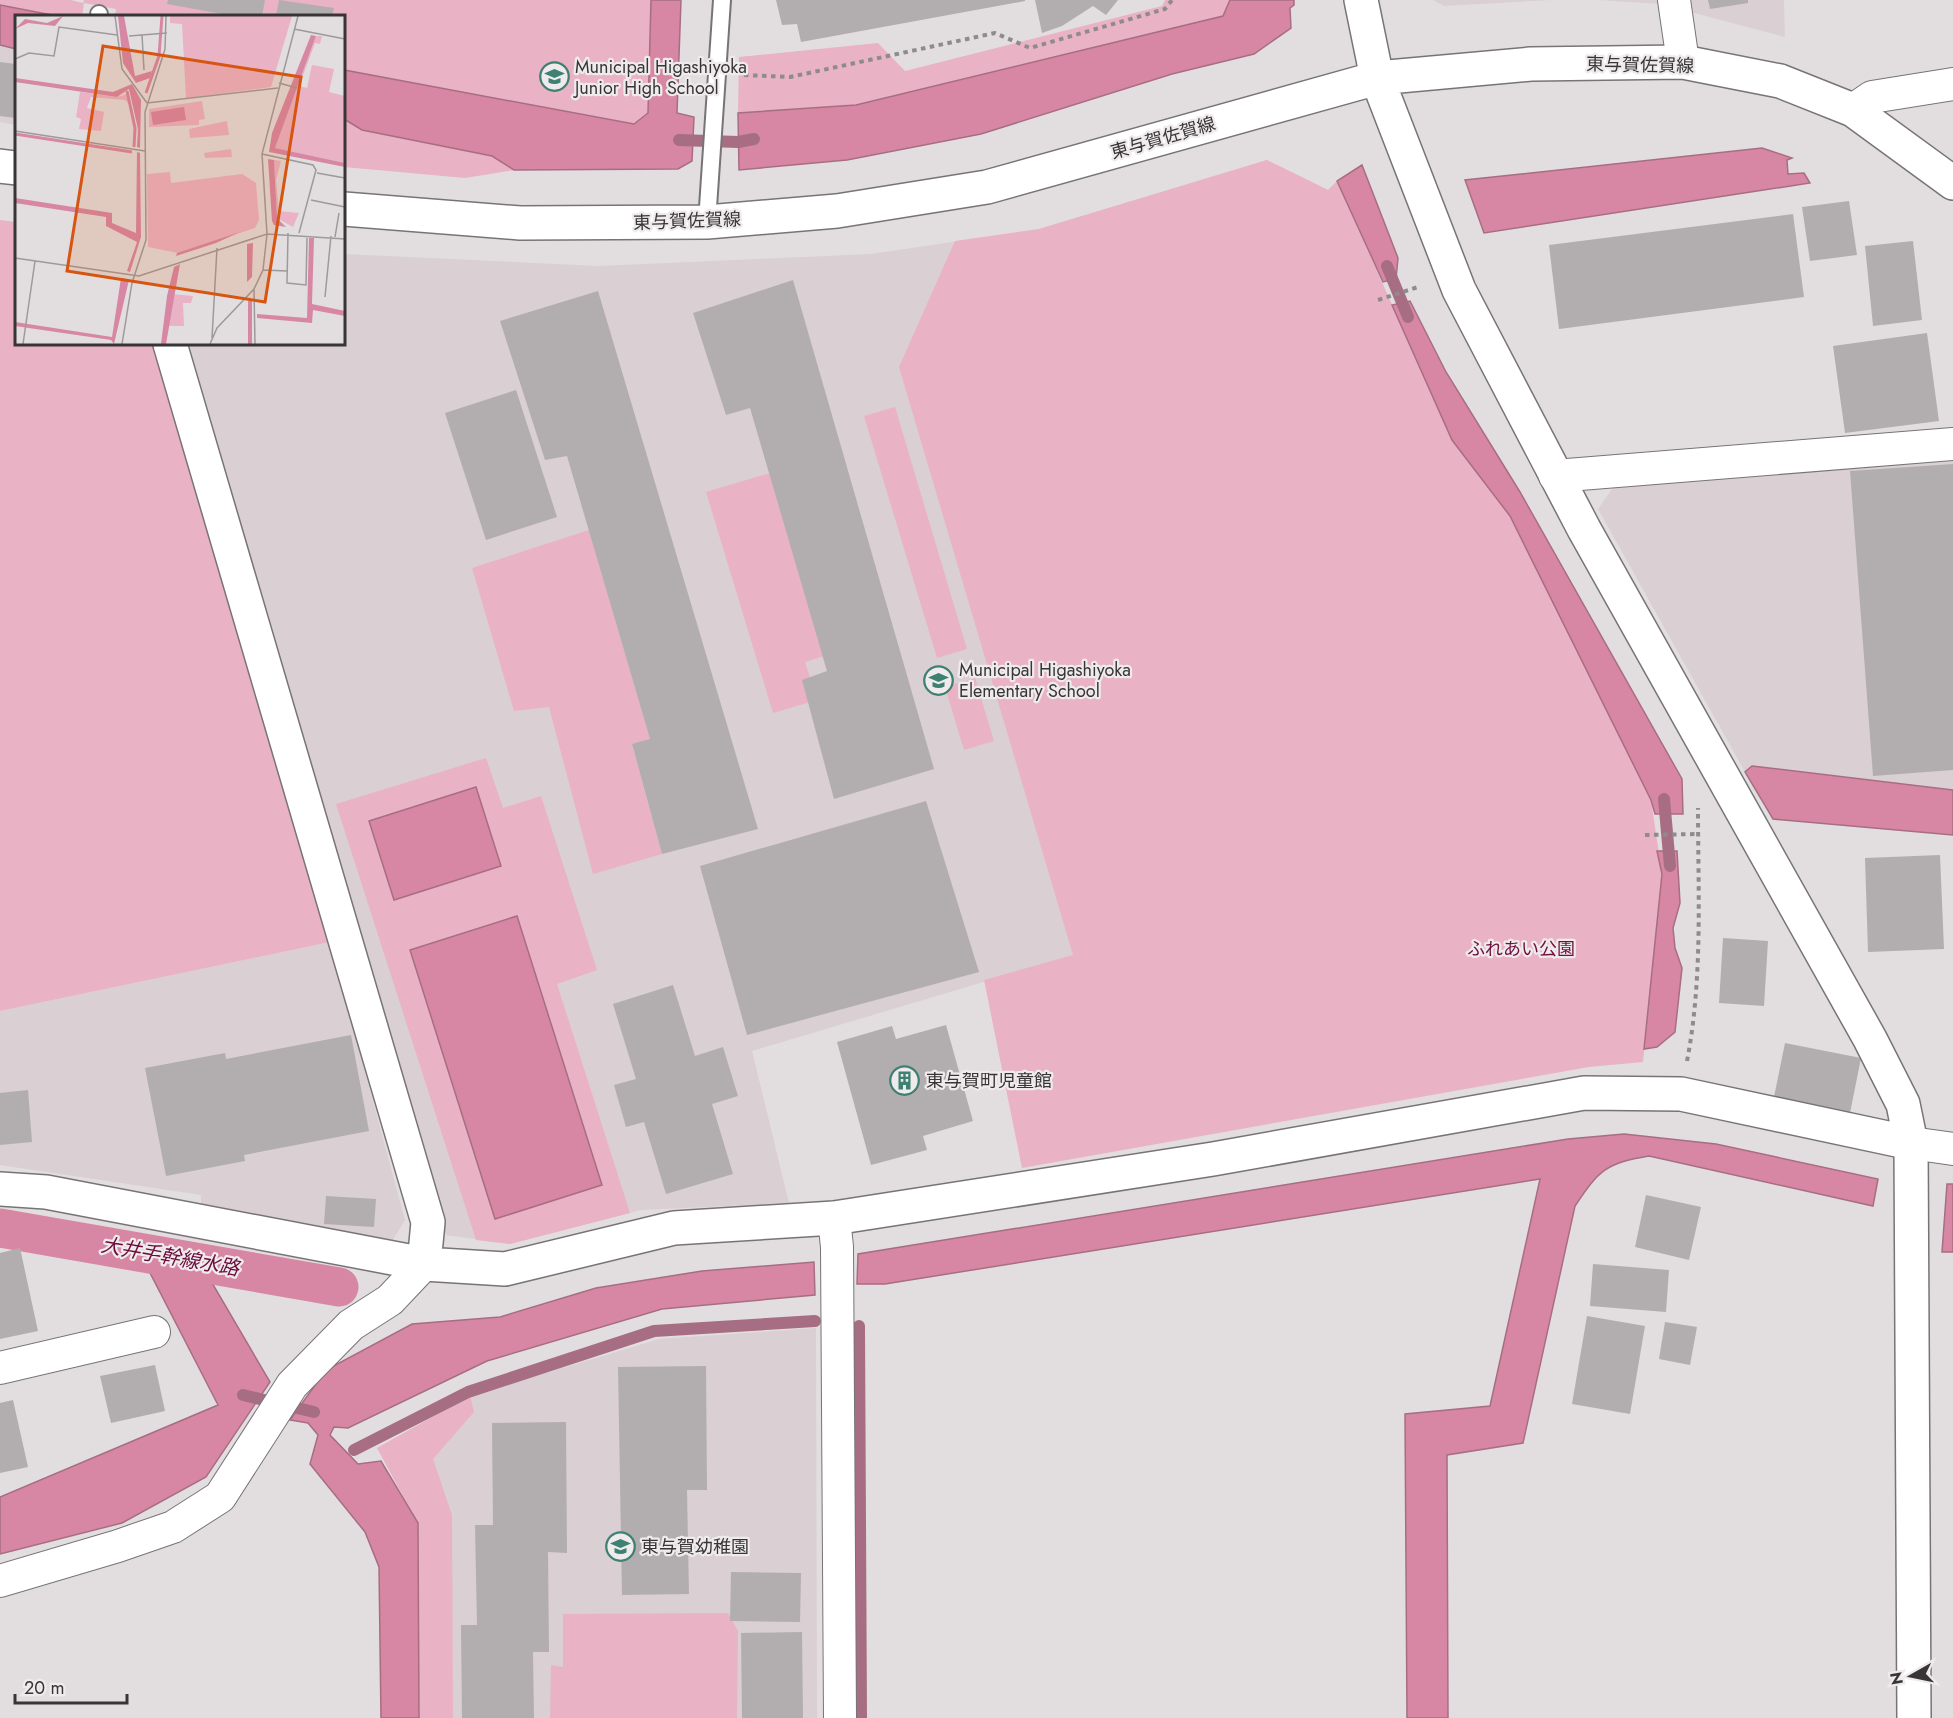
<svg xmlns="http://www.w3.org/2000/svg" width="1953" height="1718" viewBox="0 0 1953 1718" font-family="Jost,'Noto Sans JP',sans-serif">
  <rect width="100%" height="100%" fill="#e2dedf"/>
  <path fill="#dacfd2" d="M1433,0H1551L1444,6Z
    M1598,0H1784L1785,37L1661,4Z
    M0,45L16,49V125L0,122Z
    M1267,160L1328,190L1337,181L1452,440L1510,516L1640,777L1074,955L752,1051L789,1203L641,1210L510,1244L446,1235L185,344H344V254L598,266L871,254L1039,229Z
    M1953,455V790L1752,766L1745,772L1598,509L1620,478Z
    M330,942L405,1220L390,1245L201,1212V1195L0,1165V1011Z
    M816,1328L817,1718H425L424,1523L377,1448L470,1396L659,1339Z"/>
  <path fill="#eab2c5" d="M0,0H71L83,3L84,0H651L648,113L634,124L344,70V16H115L116,9L84,3L82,16H57L0,5Z
    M1165,0H1230L1224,16L856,105L738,113L739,57L878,43L905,71L1162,6Z
    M344,119L362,130L492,156L514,170L465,178L344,167Z
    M1267,160L1328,190L1337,181L1452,440L1510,516L1651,800L1662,874L1643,1062L1589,1067L1022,1168L984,980L1073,955L899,367L955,241L1039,229Z
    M0,220L16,222V344H154L330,942L0,1011Z
    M895,407L967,649L937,658L864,416Z
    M770,473L824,656L805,662L817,700L773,713L706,492Z
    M589,530L650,739L632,745L662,854L593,874L549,707L514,711L472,568Z
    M975,678L994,741L964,750L945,687Z
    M486,758L503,808L541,796L597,970L557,984L630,1213L510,1244L476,1240L336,804Z
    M470,1396L474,1412L433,1459L452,1515L453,1718H419L418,1524L377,1448Z
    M728,1613L738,1631L737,1718H550L551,1665L563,1667V1614Z"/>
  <path fill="#d787a4" stroke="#a76e83" stroke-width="1.5" d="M651,0H681L677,113L694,117L692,161L678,169L514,170L492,156L362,130L344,119V70L634,124L648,113Z
    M1230,0H1294V5L1290,8L1291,28L1254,54L1172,74L981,134L847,160L739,170L738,113L856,105L1223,16Z
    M0,5L57,16H16V49L0,45Z
    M1762,148L1792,158L1787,160L1788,174L1804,173L1810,183L1484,233L1465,180Z
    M1362,165L1398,258L1396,279L1383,282L1337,181Z
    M1410,301L1446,372L1520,492L1682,779L1683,814H1655L1651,800L1510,516L1452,440L1392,305Z
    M1752,766L1953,790V835L1773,819L1745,772Z
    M476,787L501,866L394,900L369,821Z
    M1657,851H1677L1680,903L1673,928L1675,948L1682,968L1675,1032L1657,1047L1644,1049L1662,874Z
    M517,916L602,1185L495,1219L410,950Z
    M1624,1134L1716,1144L1878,1179L1873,1206L1649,1156C1606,1163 1599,1170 1575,1206L1523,1443L1447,1455L1448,1718H1407L1405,1414L1490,1406L1540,1179L885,1284H857L858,1254L1568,1139Z
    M1947,1184H1953V1252H1942Z
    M814,1262L815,1295L662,1309L487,1361L348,1428L334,1427L330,1435L358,1464L381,1461L418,1523L419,1718H381L379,1567L365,1532L310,1464L318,1435L308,1423L290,1420L326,1370L412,1324L500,1317L596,1288L702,1271Z
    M148,1269L208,1276L270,1382L206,1477L122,1523L0,1554V1497L218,1405Z"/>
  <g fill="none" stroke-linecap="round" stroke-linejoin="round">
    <path stroke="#a76e83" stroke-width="12" d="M679,140L738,142L754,139
      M1387,266L1408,317
      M1664,799L1670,866
      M859,1326L861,1718
      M243,1395L314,1412
      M354,1450L468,1392L654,1331L815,1321"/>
    <path stroke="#d787a4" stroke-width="39" d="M0,1228L339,1287"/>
  </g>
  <path fill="#b2aeaf" d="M168,0H265L262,16H233L167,4Z
    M279,0L334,8L332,16H276Z
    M776,0H1025V1L801,42L797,24L782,25Z
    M1035,0H1118L1106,15L1093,6L1062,26L1042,33Z
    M1708,0H1748V3L1710,9Z
    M0,62L16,64V118L0,116Z
    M1849,201L1857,255L1810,261L1802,207Z
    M1793,214L1804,297L1559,329L1549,245Z
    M1913,241L1922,320L1873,326L1865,246Z
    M793,280L934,769L834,799L802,680L827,671L750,408L726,415L693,313Z
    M598,291L758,829L662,854L632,744L650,739L567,456L545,460L500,321Z
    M1927,333L1939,421L1845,433L1833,346Z
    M516,390L557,517L486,540L445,413Z
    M1953,464V770L1873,776L1850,471Z
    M926,801L979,972L747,1035L700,866Z
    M1940,855L1944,949L1868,952L1865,858Z
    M1723,938L1768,941L1764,1006L1719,1003Z
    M673,985L695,1056L723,1047L738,1096L712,1104L733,1174L666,1194L644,1122L626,1127L614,1085L636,1079L613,1004Z
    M946,1025L973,1121L923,1136L927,1150L871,1165L837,1042L892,1026L896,1039Z
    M351,1035L369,1131L244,1155L245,1161L166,1176L145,1068L225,1053L226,1059Z
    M1785,1043L1861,1058L1850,1113L1774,1097Z
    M28,1090L32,1142L0,1145V1093Z
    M1646,1195L1701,1207L1689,1260L1635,1247Z
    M326,1196L376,1199L374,1227L324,1224Z
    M20,1248L38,1331L0,1339V1253Z
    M1593,1264L1669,1270L1666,1312L1590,1306Z
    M1587,1316L1645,1326L1630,1414L1572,1404Z
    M1665,1322L1697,1327L1690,1365L1659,1359Z
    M155,1365L165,1411L111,1423L100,1376Z
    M706,1366L707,1490H687L689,1594L622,1595L618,1367Z
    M13,1400L28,1467L0,1473V1403Z
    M566,1422L567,1553L548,1552L549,1652H533L534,1718H462L461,1625H477L475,1525H493L492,1423Z
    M731,1572L801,1573L800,1622L730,1621Z
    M802,1632L803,1718H742L741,1633Z"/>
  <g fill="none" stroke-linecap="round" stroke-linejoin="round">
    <defs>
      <path id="lane" d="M99,16V14
        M707,222L722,0"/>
      <path id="street" d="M1674,0L1683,62
        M1853,110L1872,97L1953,84
        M1555,476L1953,444
        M1911,1143L1953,1149
        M834,1218L837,1247L840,1718
        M0,1368L154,1332
        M0,1581L118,1546L173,1527L220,1497L292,1385L351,1325L390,1300L424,1264"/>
      <path id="secondary" d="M1361,0L1377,78L1459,290L1584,529L1870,1039L1903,1104L1911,1143L1914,1718
        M0,166L16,168
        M344,209L520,223L707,222L837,211L987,187L1377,78L1531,64L1683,62L1780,81L1853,110L1953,183
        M170,344L428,1222L424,1264
        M0,1189L46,1192L424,1264L505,1269L674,1228L834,1218L1213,1159L1584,1093L1681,1094L1911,1143"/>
    </defs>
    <use href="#lane" stroke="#787476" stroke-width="20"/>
    <use href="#street" stroke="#787476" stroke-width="34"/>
    <use href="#secondary" stroke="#787476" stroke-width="36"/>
    <path stroke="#8e8b8c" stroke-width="4" stroke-dasharray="4.5 4.5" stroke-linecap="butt" d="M744,75L790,77L995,33L1030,48L1165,9L1172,0
      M1378,300L1418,287
      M1645,835L1698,834
      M1687,1061C1703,979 1698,891 1698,808
      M163,1264L165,1249"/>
    <use href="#lane" stroke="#fff" stroke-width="16"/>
    <use href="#street" stroke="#fff" stroke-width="32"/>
    <use href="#secondary" stroke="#fff" stroke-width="33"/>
  </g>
  <defs>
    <symbol id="school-ring" viewBox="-11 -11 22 22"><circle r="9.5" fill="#efebec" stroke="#3e8071" stroke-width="1.5"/><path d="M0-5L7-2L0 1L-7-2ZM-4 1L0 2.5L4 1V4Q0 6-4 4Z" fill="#3e8071"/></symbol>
    <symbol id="building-ring" viewBox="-11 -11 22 22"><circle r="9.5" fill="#efebec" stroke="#3e8071" stroke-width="1.5"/><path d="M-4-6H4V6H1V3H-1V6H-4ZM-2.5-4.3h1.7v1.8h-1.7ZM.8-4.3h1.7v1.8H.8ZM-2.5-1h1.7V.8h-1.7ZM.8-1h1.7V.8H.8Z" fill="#3e8071"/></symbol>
  </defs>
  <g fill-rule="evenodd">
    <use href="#school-ring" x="538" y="60" width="33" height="33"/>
    <use href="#school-ring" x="922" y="664" width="33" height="33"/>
    <use href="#building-ring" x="888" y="1064" width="33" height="33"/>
    <use href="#school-ring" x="604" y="1530" width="33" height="33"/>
  </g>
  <g text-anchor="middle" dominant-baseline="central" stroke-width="4.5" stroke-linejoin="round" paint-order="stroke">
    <g font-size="18" fill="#373536" stroke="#efebec">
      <text transform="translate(1640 65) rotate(1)">東与賀佐賀線</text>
      <text transform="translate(1163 138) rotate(-16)">東与賀佐賀線</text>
      <text transform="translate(687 221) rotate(-2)">東与賀佐賀線</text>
    </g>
    <g font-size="18" fill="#373536" stroke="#efebec" text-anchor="start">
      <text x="575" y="67">Municipal Higashiyoka<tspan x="575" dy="21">Junior High School</tspan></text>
      <text x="959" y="670">Municipal Higashiyoka<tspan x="959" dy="21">Elementary School</tspan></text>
      <text x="926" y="1081">東与賀町児童館</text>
      <text x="641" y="1547">東与賀幼稚園</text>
    </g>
    <g font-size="18" fill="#6f103f" stroke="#efebec">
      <text x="1521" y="949">ふれあい公園</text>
    </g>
    <g font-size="20" font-style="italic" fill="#6c0c3d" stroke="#efebec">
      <text transform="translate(170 1257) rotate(10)">大井手幹線水路</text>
    </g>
  </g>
  <g transform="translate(15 15)">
    <rect width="330" height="330" fill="#e2dedf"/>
    <path d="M155,1H277L256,72L171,83L167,9L155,8ZM301,21H307L305,29L300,28L284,71L292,73L297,50L319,54L314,77L330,81V148L260,133ZM65,77L102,82L112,79L116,91L110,85L76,82L72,93L89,97L86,116L64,114L66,104L61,102ZM187,86L190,104L184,105V110L134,112V94ZM212,106L214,120L175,123L174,114ZM216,134L217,142L190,143L189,138ZM259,145L266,146L261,165L264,196L284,198L278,212L262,203ZM155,157L156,168L227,159L241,168L244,205L240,213L163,238L133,232L132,159ZM157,279L178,281L176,288H168L169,311H153Z" fill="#eab2c5"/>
    <path d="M48,1L40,11L13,8L0,14L10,4L32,8ZM103,1H109L120,61L137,56L135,63L121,68L108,48ZM296,20L301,21L260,133L330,148V152L254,137L257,118ZM0,63L98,77L117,69L126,85L125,133L122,132L123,114L114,74L102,82L0,67ZM169,92L171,105L138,110L136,97ZM122,137L125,138L126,222L115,257L112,256L122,227L91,211V202L0,188V183L97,198V208L121,218ZM253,144L259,145L262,203L271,212L259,210L257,206ZM225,217L201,228L161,241L162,238ZM294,223H299L297,289L330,296V301L298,295L297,308L242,303V299L292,303ZM238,228L237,262L232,267V229ZM165,249L151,329H146L152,281L159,252ZM106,263L114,265L99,329L96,325L0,311V307L97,322ZM237,285V329H233V286Z" fill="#d787a4"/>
    <path fill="none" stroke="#d787a4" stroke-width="3" d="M112,76L120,113L119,132M131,78L144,41L147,1M0,119L117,137"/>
    <path fill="none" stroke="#9e9a9b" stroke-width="1.5" d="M100,1L107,54L132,88M279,14L330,24M127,20L129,55M114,21L152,18M0,44L14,38L39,41L44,12L102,20M264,68L282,73M132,88L263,73M0,116L130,136M247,139L298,150L301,155L284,218M302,158L330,163M296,185L330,192M273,218L272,268L291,270L292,223M320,222L324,198M0,243L124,261L252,219L330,224M248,255L272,256M239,274L240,329M310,282L316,221M197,323L202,233M8,329L20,246M107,329L117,268L131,225L130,97L150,34L151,1M195,329L202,313L239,274L248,255L252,219L247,139L283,1"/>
    <path fill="#d65510" fill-opacity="0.15" stroke="#d65510" stroke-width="3" d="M88,31L286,62L250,287L52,256Z"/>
    <rect width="330" height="330" fill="none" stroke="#373536" stroke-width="3"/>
  </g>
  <g transform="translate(1911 1676) rotate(261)" stroke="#efebec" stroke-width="4.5" paint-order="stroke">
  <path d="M0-4.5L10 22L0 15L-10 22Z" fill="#373536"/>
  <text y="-9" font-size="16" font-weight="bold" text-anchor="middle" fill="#373536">N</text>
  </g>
  <path d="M15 1694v9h112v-9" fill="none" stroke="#373536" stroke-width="3"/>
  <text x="24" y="1694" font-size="18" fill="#373536" stroke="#efebec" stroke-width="4.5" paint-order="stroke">20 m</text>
</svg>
